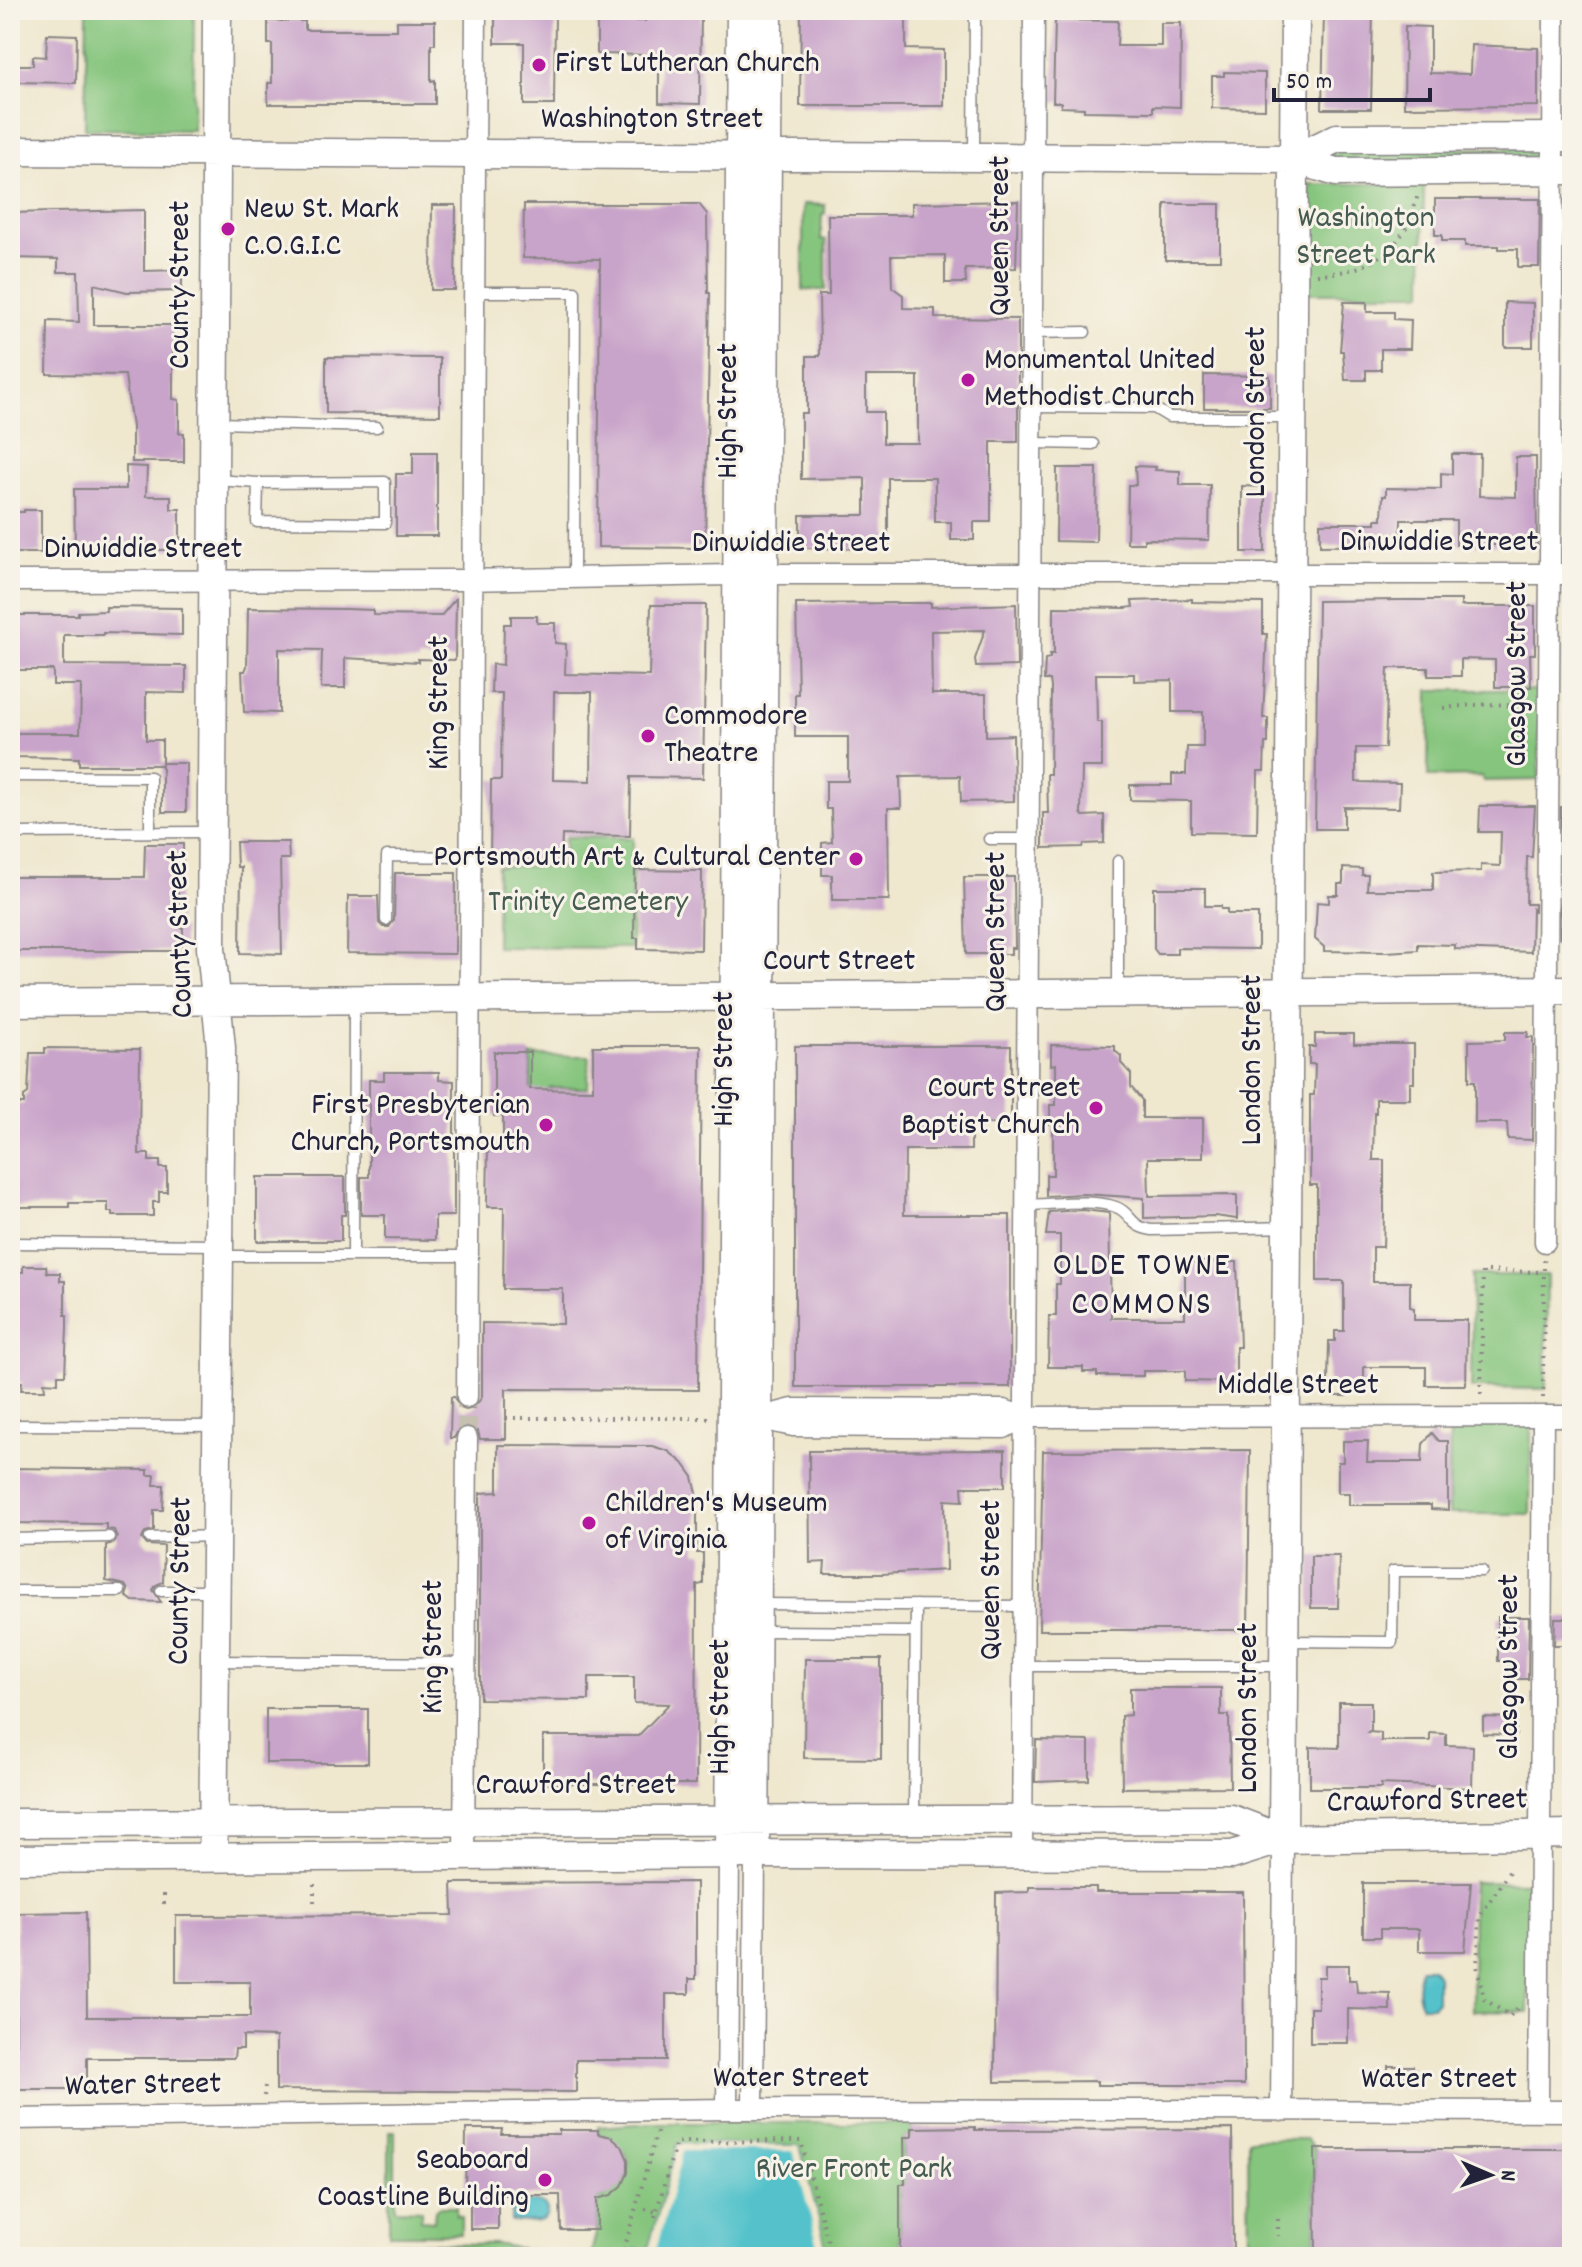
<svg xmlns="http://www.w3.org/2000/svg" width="1582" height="2267" viewBox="0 0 1582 2267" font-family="Dekko,sans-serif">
  <rect width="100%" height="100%" fill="#f7f3e8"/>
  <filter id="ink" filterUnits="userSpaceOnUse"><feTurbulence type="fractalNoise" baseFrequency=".0125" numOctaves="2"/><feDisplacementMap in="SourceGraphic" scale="16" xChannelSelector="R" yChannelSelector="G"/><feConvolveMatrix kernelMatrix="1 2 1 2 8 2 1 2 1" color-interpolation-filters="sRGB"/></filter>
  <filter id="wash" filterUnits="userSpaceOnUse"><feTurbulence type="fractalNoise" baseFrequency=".006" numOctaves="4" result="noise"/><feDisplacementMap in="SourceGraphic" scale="32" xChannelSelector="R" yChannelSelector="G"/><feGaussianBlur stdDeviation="1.8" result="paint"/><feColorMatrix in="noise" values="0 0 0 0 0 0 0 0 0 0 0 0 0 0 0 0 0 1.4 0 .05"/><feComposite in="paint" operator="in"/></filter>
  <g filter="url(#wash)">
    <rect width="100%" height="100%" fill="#efe7ce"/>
    <path fill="#85c57d" stroke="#54745c" stroke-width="2" d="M87,10H194L193,130L85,129Z
      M1535,148L1536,158L1333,163L1330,150Z
      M1310,184H1424L1423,293H1309Z
      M803,204L825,205V214H822L821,239L826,240V290H803Z
      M1429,690H1540L1539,780L1483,781L1482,776L1428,777Z
      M565,837L633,838L631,948L496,947L497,866L564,867Z
      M531,1056H589L588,1088H549L548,1112H531Z
      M1472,1275H1547L1546,1389L1471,1388Z
      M1450,1424L1531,1425L1530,1514H1449Z
      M1473,1882L1530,1883L1528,2012L1472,2011Z
      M650,2123H912V2137L904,2138V2171L913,2184H900V2257H828L798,2146L678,2144L648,2252L636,2249L634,2257H590L597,2230V2199C638,2188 639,2145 598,2134V2127Z
      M389,2131H395V2209L421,2210V2220L434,2221L435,2210L438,2207H456V2215L461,2216V2234H389Z
      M1248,2139H1306L1315,2149L1316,2257H1249Z
      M387,2243L494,2244L576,2257H372Z"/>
    <path fill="#54c2cb" stroke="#3b7283" stroke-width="2" d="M1421,1968H1432L1437,1976V2001L1432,2006H1422C1415,1996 1417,1979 1421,1968Z
      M678,2144L799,2146L828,2257H634L636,2249L648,2251Z
      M511,2202C519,2202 531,2201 539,2203C550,2205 550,2219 538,2221C530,2223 519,2221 511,2221Z"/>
    <path fill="#efe7ce" d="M678,2144L799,2146L828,2257H821L793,2151H683L655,2254L648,2252Z"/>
    <g id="blocks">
      <path fill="#c9a4ca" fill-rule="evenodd" d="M645,10H701L700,104L659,103V55L597,54V21H645Z
        M801,10H906V49L944,50V106H800Z
        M1324,10H1373L1371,109H1322Z
        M495,12H555L554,105H524V43H495Z
        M1055,20L1118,21L1117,46H1161V23H1181L1180,107L1153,106V112L1084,111V108L1061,107V102H1053Z
        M268,21H305V30H397V21H435V44H431V81L435,80V104H268V83H272V44H268Z
        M1405,26L1430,27V73L1470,74L1471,45L1538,48V106L1404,107Z
        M47,34L77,35L76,83L10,82V65H33V56L46,57Z
        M1224,72L1265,73V109L1212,108V76H1224Z
        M1435,199H1540L1539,267H1518V249H1499V246H1465V241H1442V235H1435Z
        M1566,199H1572V258H1565Z
        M1018,201L1016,268L965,269L966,283H945V255L891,256L892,287L903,295V308L935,309V318L1018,319V442H991V522H974V540H951V522H935V478H888V549L800,548V515H865V478L801,479V413H807V356H820L819,295H829L828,215H912V203ZM866,376H918V443H883V412H866Z
        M524,204H699L707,214L708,293H710L705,548L598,547L600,259L523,258Z
        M1165,204H1220V260H1165Z
        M432,205H456L455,290H431Z
        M144,210V271L182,270V291L127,292L94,284V325H173V399L179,400V433H184V462H132V427L125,375L47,374L48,321L79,322L78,272H58V259L10,258V213Z
        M1344,302H1367V312H1394V319L1411,320L1410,349H1381V370H1366V380H1345L1343,351H1340Z
        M1505,302L1533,303V347H1505Z
        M326,357L440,358V415L326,413Z
        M1204,375L1270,376V408H1204Z
        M413,452H437V536H396V474H413Z
        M1452,454H1480L1479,496L1516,497V457H1536L1537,545H1456V520H1401L1400,545L1320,546V523H1376V519H1382L1383,496H1386V488L1441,489V473L1452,474Z
        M126,466L147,467L146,496H171V509H180V544L176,550H133V547L75,548L74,489H126Z
        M1135,466L1156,467L1155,470L1180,471V485H1210L1209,540L1144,539V543H1127L1128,485H1136Z
        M1057,468H1097L1096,542L1056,541Z
        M1242,486L1265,487V552H1242Z
        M24,510H41V553H10V512H24Z
        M456,598L455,660L418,659V662L345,658V688H321L322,650L279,649V713L244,712L242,671H245L247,666L248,608L346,609L373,610V615L441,616Z
        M1192,599V602L1263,603V634H1267L1263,718H1268V743H1265L1264,771H1258L1257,833L1191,832V801L1130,800V785H1172V774H1186L1187,747H1203V712H1172V680L1134,681V674H1096L1097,722H1102V767H1082L1081,813L1083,816L1104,815V843L1084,844L1083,847L1043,848V813H1048L1047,774H1050L1051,687L1050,680H1044L1045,659L1050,658V654H1054V607L1126,608L1133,607L1132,601Z
        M1401,600H1461V606H1535V654H1530L1531,687H1495V660L1461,659V676H1428V668H1388L1385,748H1356V782L1400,783L1399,808L1344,807V829H1315L1318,601Z
        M907,603H931V607L1016,604L1017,666L976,667L975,659L985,630L931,631L932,694H986V736L1013,735L1014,801L961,802L960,776L900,777L901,808H888L889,900H832V875H822V843L832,842L831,809H826V781H848V737H795V694H798L796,604Z
        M651,605H706L703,778L631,777L630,836L562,835L561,862L490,861L491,780H501L502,693H491L492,664L503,665L504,624H511V616H537V623H555V643L566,644L565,674L649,676ZM554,692H592L591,781L553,780Z
        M106,607L182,608V635L103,633V635H64V665L186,666V693L146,692V740H162V763H186V812H162V765H79V758L13,757V733H80L81,685H53V670H10V615H78V612L106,611Z
        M1480,806H1535L1532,857H1527L1526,904H1534V911L1532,909L1531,952L1455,949V945L1418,944V950L1386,952L1324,951V947L1315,939L1317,902L1329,903V895H1338V884H1343V868L1362,869V875H1368L1367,890H1433V872L1481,871V865L1500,866L1501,832H1479Z
        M1561,807H1572V830H1561Z
        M236,842H288L289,859H280L282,954L240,953L241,867H237Z
        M145,844H183V867H178V928H183V951H10V877H144Z
        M635,870L702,871L701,950L638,949V938H634Z
        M395,873H456L455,954L347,953L348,896H378L379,923L383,927H389L394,920Z
        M964,877H1014L1015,948H1011V954H966Z
        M1154,888H1205V906H1221V909H1227V914H1258V949L1177,948V954H1158L1154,949Z
        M1560,905H1572V949L1560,937Z
        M1505,1032H1528L1527,1037H1533L1532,1140L1508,1139L1507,1123H1475V1081H1469V1041L1505,1040Z
        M1315,1034H1354V1044H1414V1083H1410V1099H1376V1113H1374L1373,1160H1384V1215L1383,1247H1373V1282H1410V1307L1414,1308V1320H1467L1466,1385H1426V1367H1364V1387H1353L1347,1396H1334V1382H1328L1329,1341H1335V1331H1344V1281H1317V1185H1310V1095H1314L1315,1064H1309V1047H1315Z
        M1051,1045L1115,1046V1051L1121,1056V1063L1131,1074V1087L1142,1100V1118H1203V1158H1148L1149,1196L1237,1195V1219L1215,1216L1144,1218V1198L1084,1194L1046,1196V1175H1053V1124H1050V1105H1056V1064L1051,1065Z
        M593,1046H701L698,1390L506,1389V1439H480L478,1431L468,1425L460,1427L454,1438H450L451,1397H454L460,1408L466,1410L474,1408L482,1397V1323L563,1324V1289H503L504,1207H487L488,1147L503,1148V1116H494V1052H530V1089L593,1090Z
        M795,1046H1011V1124H971V1150H905L904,1215H1010V1387H795Z
        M45,1048L140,1049L139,1154H149V1161H160V1168H167V1192H159V1202H153V1216H112V1212H108V1203H69V1207H10V1104H24V1096L28,1093L30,1053H45Z
        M384,1072H439V1080L454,1081V1216H435V1240L385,1239V1215H361V1177H369V1080H384Z
        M257,1177H345V1215H341V1241H257Z
        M1083,1210L1109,1213L1111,1318H1185V1262H1237L1240,1347H1236V1382L1185,1381V1371H1143V1376H1097V1372H1083V1367H1048L1049,1316H1056V1284H1060V1235H1046L1049,1212Z
        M23,1266H46L47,1273H60V1281H65V1315H67V1328L65,1375H58V1383L44,1382L45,1390H21L22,1382H10V1272H23Z
        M1432,1433L1439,1441H1448V1510L1431,1509V1505H1349V1493H1338V1462H1343V1441H1368L1367,1462H1422L1423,1444Z
        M498,1445L652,1446L668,1451L683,1463L693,1477L697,1493V1553H703V1584L697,1585L696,1784H543V1736H638L669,1704L634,1703V1677H589V1700L480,1699V1493L498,1492Z
        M1005,1450V1487H962L963,1501L945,1500L946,1570L882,1574H824L825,1562L810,1563L809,1451Z
        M1250,1450L1248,1630H1039L1043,1451Z
        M12,1468L148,1470V1475H155L154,1485H164L163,1510H154V1530L145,1532L142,1539L147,1545L164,1546L163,1582L156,1585L153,1590L161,1602L133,1601L126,1596L128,1590L125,1585L106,1581V1545L114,1543L117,1538L114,1530L106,1529V1524L11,1523L10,1473Z
        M1311,1556H1339L1338,1608H1311Z
        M1498,1617H1529L1528,1679H1506L1507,1661H1498Z
        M1555,1618H1572V1645H1554Z
        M805,1659H881V1759L804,1758Z
        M1130,1688H1221V1715H1229L1230,1787L1122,1788L1121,1716L1130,1715Z
        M1339,1702H1371V1730L1368,1732L1381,1733V1741H1430V1733L1446,1734V1745L1473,1746L1472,1788L1381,1784V1788H1310V1747L1339,1748Z
        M266,1709H368V1763H266Z
        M1483,1717L1516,1718V1735L1483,1734Z
        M1036,1740L1089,1741V1780L1035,1782Z
        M696,1882V1979H689V1994H666V2060H576V2092L276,2090V2037L243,2036V2049H235L234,2058H87V2089H16V1913L86,1912L87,2017H250V1982H176V1916L453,1915L452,1883Z
        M1363,1883H1471L1465,1951H1419V1929H1380V1937H1363Z
        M1029,1887H1096V1892H1243L1244,2085H1097V2081L995,2082L996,1893L1029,1892Z
        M1325,1965H1349V1980H1356L1357,1992L1390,1993V2010L1348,2009V2043H1310V2008H1318V1977H1325Z
        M1388,2066H1413V2082L1388,2083Z
        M975,2127V2130L1232,2129L1233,2257H900V2184H905L904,2137H912V2128Z
        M466,2129H502L501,2134H559V2130H598V2134L612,2137L622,2146L628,2160V2173L622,2186L611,2195L597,2199V2230H561L560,2195H498V2229H470V2201H465Z
        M1315,2149H1572V2257H1316Z"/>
    </g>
  </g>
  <g filter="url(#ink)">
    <use href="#blocks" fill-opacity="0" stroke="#888484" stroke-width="2"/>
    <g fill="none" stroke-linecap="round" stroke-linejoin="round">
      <path stroke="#c6c0b1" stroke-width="20" stroke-dasharray="20 10" stroke-linecap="butt" d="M467,1438V1397"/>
      <defs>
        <path id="lane" d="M974,155L975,10
          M474,292H575L574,578
          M1032,333L1085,332
          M1031,407L1154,408L1169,417H1291
          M218,423L377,427
          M1031,443L1093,444
          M217,480L258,483L385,482V523L257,522L258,483
          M10,776L150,777V832
          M10,833L210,832
          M989,839H1028
          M386,920L387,856L470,857
          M1118,993V861
          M1026,1205C1051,1205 1092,1198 1116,1207C1132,1213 1129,1227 1152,1230L1287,1227
          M10,1243L217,1245
          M221,1256H468
          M353,1256L354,1003
          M10,1425L216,1426
          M150,1538L214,1536
          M10,1539L109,1537
          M10,1591H120
          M161,1591H215
          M759,1604L1023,1606
          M758,1631L915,1632
          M1287,1641L1392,1642L1393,1571H1482
          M215,1661L465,1663
          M1023,1666H1282
          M914,1818L916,1605"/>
        <path id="street" d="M10,581L460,580L783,574H1572
          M1545,1242L1554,10
          M467,1397L476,10
          M758,1418L793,1409L1004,1410L1024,1417L1572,1416
          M760,1419L793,1426L1004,1428L1024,1417
          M1022,1855L1034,10
          M464,1856L467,1438
          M727,2109L729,1855
          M753,2109L755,1854
          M1281,2111L1283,1839
          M1538,2111L1543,1416
          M10,2119L727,2109L1572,2111"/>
        <path id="secondary" d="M10,151L1294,159L1336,172L1572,170
          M1294,159L1337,138L1572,137
          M10,1002L1572,990
          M10,1823L1231,1819L1283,1839
          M1283,1839L1295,10
          M755,1854L768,10
          M729,1855L741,10
          M213,1857L221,1048L211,948L217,10
          M10,1859L755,1854L1232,1855L1283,1839L1572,1834"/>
      </defs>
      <use href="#lane" stroke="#888484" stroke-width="13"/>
      <use href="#street" stroke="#888484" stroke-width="23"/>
      <use href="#secondary" stroke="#888484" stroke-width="31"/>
      <path stroke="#888484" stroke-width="4" stroke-dasharray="2 6" stroke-linecap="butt" d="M1317,274C1372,273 1407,248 1418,193
        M1443,708C1473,705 1501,701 1529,709
        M1481,1394L1483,1271L1544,1272
        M1543,1398L1544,1259
        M506,1418H709
        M1509,1872L1480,1916L1477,1966L1484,1999L1510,2016L1520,2005
        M314,1902V1881
        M164,1904V1891
        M264,2096L265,2085
        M645,2209L657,2212
        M655,2217L676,2142L801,2141L832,2257
        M1278,2219V2236
        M622,2257L658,2128"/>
      <use href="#lane" stroke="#fff" stroke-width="10"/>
      <use href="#street" stroke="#fff" stroke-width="20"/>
      <use href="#secondary" stroke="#fff" stroke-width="28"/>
    </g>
  </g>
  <g fill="#b5179e" stroke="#f7f3e8" stroke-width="3">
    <circle cx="539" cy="65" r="8"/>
    <circle cx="228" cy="229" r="8"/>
    <circle cx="968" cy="380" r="8"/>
    <circle cx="648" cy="736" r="8"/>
    <circle cx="856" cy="859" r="8"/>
    <circle cx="1096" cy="1108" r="8"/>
    <circle cx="546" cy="1125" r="8"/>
    <circle cx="589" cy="1523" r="8"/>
    <circle cx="545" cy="2180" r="8"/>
  </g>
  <g text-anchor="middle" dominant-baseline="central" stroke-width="6" stroke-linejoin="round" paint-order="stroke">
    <g font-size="32" fill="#22223b" stroke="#f7f3e8" text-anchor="start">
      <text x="555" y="65">First Lutheran Church</text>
      <text x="244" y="211">New St. Mark<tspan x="244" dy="37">C.O.G.I.C</tspan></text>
      <text x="984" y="362">Monumental United<tspan x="984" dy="37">Methodist Church</tspan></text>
      <text x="664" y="718">Commodore<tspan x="664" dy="37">Theatre</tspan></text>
      <text x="840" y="859" text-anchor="end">Portsmouth Art &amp; Cultural Center</text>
      <text x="1080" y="1090" text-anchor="end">Court Street<tspan x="1080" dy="37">Baptist Church</tspan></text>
      <text x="530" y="1107" text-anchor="end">First Presbyterian<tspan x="530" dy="37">Church, Portsmouth</tspan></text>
      <text x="605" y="1505">Children's Museum<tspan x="605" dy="37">of Virginia</tspan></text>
      <text x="529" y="2162" text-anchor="end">Seaboard<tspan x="529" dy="37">Coastline Building</tspan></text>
    </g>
    <g font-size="32" fill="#22223b" stroke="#f7f3e8">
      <text x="652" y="121">Washington Street</text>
      <text transform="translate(1002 236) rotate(-90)">Queen Street</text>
      <text transform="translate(182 285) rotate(-90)">County Street</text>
      <text transform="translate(730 411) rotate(-90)">High Street</text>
      <text transform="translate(1258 412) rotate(-90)">London Street</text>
      <text x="1439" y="544">Dinwiddie Street</text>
      <text x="791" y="545">Dinwiddie Street</text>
      <text x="143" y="551">Dinwiddie Street</text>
      <text transform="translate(1519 674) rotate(-90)">Glasgow Street</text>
      <text transform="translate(441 703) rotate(-90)">King Street</text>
      <text transform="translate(998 932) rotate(-90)">Queen Street</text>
      <text transform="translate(182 934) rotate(-92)">County Street</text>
      <text x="839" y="963">Court Street</text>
      <text transform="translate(726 1059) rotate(-90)">High Street</text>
      <text transform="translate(1254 1060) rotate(-90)">London Street</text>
      <text x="1298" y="1387">Middle Street</text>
      <text transform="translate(993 1580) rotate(-90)">Queen Street</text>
      <text transform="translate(182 1581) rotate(-89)">County Street</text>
      <text transform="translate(435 1647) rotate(-90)">King Street</text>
      <text transform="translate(1511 1667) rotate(-90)">Glasgow Street</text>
      <text transform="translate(722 1707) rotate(-90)">High Street</text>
      <text transform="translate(1250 1708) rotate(-90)">London Street</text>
      <text x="576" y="1787">Crawford Street</text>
      <text transform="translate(1427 1803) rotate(-1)">Crawford Street</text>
      <text x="791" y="2080">Water Street</text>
      <text x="1439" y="2081">Water Street</text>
      <text transform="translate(143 2087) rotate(-1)">Water Street</text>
    </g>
    <g font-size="32" fill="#455b52" stroke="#f7f3e8">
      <text x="1366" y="220">Washington<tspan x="1366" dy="37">Street Park</tspan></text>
      <text x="588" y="904">Trinity Cemetery</text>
      <text x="854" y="2171">River Front Park</text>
    </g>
    <g font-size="34" letter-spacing="2" fill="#22223b" stroke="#f7f3e8">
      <text x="1142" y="1267">OLDE TOWNE<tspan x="1142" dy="39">COMMONS</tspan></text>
    </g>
  </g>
  <rect width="1582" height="2267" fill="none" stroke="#f7f3e8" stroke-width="40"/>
  <g transform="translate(1490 2175) rotate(92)" stroke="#f7f3e8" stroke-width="6" paint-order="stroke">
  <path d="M0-6L14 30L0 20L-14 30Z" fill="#22223b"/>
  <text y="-12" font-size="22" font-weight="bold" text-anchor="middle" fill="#22223b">N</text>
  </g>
  <path d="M1274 88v12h156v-12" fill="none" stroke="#22223b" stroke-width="4"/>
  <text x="1286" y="88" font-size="24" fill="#22223b" stroke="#f7f3e8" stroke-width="6" paint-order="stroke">50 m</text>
</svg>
